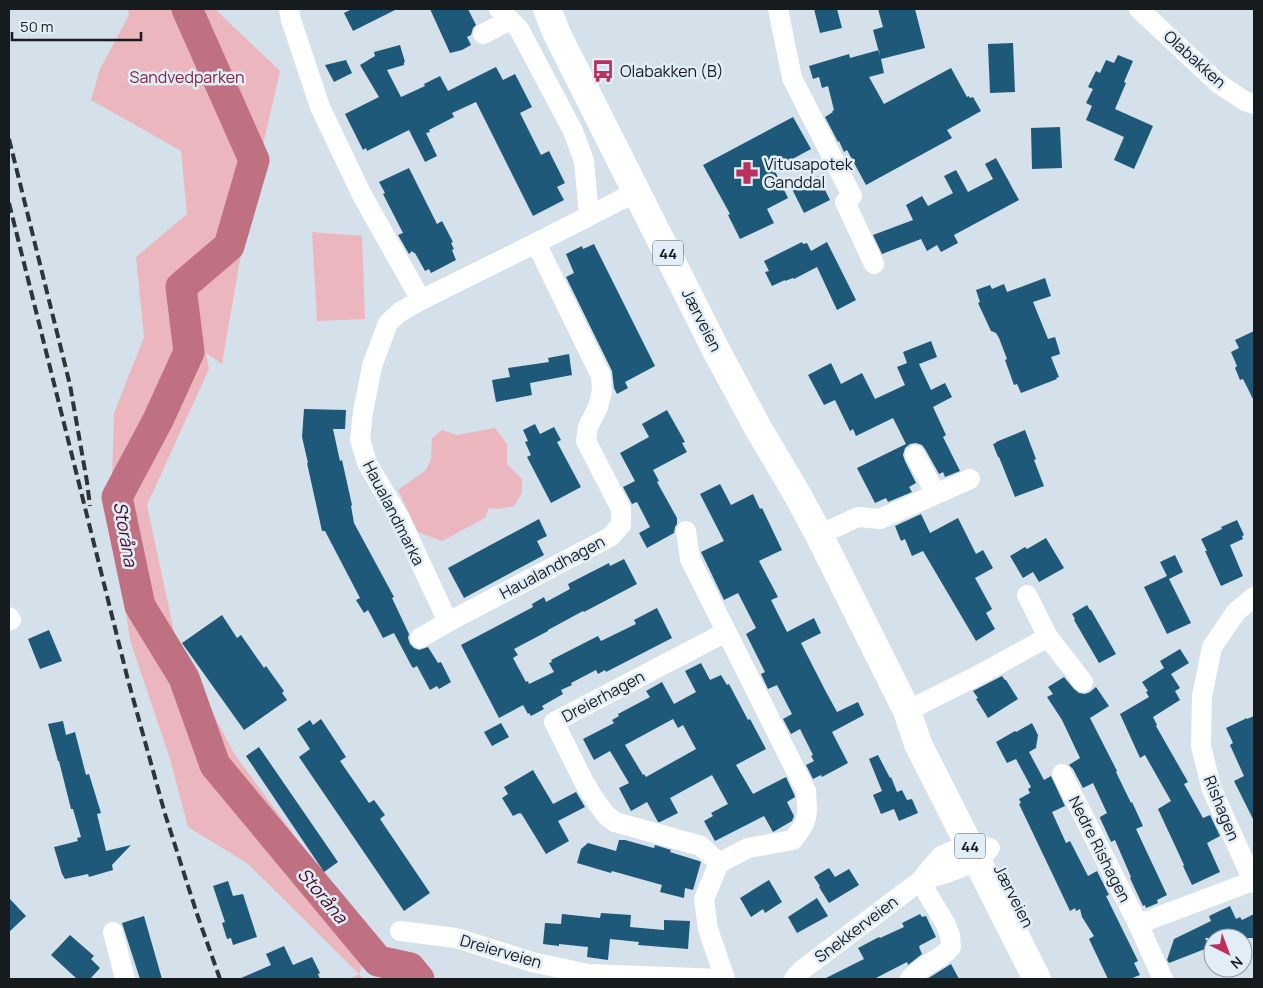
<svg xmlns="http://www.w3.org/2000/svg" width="1263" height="988" viewBox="0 0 1263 988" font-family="Manrope,sans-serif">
  <rect width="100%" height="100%" fill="#d4e1ea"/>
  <path fill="#ecb6bf" d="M128,9H215L280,71L250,202L222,364L206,353L209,369L147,505L177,646L235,755L372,941L359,974L363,979H349L359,974L247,863L188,827L170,759L130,640L111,510L114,413L144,337L136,257L187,214L181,151L91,100L100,69L129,15Z
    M312,232L362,236L365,319L317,321Z
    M495,428L507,444V464L522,479V493L514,506L499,509L489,508L485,518L442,541L418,532L398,490L426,470L431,459L432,438L442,430L457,435Z"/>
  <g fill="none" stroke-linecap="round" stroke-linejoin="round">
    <path stroke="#bf7181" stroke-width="31" d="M187,9L254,160L229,246L181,287L189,352L158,420L117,497L140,606L184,678L215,765L378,961L410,968L419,979"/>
  </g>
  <path fill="#1e5979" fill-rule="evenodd" d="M352,9H397L353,31L344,13Z
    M430,9H468L476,25L473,28L471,35L467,37L471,45L462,50L450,53Z
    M814,9H837L842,28L820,33Z
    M878,9H915L925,48L881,59L884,73L869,77L884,104L951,68L967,97L969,96L970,98L973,97L981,111L947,130L952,138L866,185L847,150L844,152L839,141L838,142L825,117L833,112L832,111L834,110L828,86L822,88L819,77L813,79L809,66L849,54L850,58L879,50L880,56L873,30L883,27Z
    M1013,43L1015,92L990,93L988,44Z
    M400,45L405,62H404V65L387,70L401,97L425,86L424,84L440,76L448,91L496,67L503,80L515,74L532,107L520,113L541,155L549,151L565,183L557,187L564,200L533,216L476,102L452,113L454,117L429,130L430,132L426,133L437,156L425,162L409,130L367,151L366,148L363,150L345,114L379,97L360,65L375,56L374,52Z
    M1118,55L1133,61L1124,82L1126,83L1115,109L1153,126L1134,169L1114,160L1124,137L1086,120L1092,106L1086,103L1093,89L1088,87L1096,71L1100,73L1106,60L1114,63Z
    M346,60L352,73L334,82L325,65Z
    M793,117L811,149L774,169L788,198L767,209L774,223L740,239L728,215L730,214L703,165Z
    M1060,127L1062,168L1032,169L1031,128Z
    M996,158L1019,200L954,235L958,243L941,252L937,245L927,251L921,239L882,254L873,235L913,220L906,205L922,196L928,206L953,193L944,176L956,170L968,192L993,179L985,164Z
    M409,168L437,224L442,221L453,242L451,243L454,249L452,250L456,260L431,273L429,269L425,271L415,253H414L412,251L409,254L398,235L403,233L383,194L385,193L379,182Z
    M818,176L830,200L804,213L792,189Z
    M802,242L803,244L807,243L811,251L827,242L856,300L837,310L817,267L794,279L793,278L785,281V280L772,286L765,272L769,271L764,261Z
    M594,244L655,366L625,382L628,388L617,394L614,388L612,371L566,277L574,273L566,254L582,246L583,249Z
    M1045,278L1051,296L1033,302L1048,339L1055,337L1059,350L1060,354L1051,357L1059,377L1056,378L1057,379L1021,393L1017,384L1014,385L1005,360L1007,359L999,338L996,333L991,331L978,303L980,302L976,290L990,285L992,289L1004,284L1007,292Z
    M1254,331V401L1243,379L1240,380L1235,368L1237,366L1231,352L1239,348L1235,340Z
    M931,341L937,357L919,364L931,390L945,383L952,397L933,407L946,435L943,437L960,471L945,477L943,472L939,474L925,449L922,445L916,443L910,444L905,448L903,455L905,461L916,483L909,487L912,492L888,502L886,498L875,503L857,468L906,444L893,418L856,436L853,429L850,431L835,400L824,405L808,375L831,363L841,384L862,373L875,399L905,385L897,367L907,363L903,352Z
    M569,354L572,375L530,383L532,395L496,402L492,380L510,377L508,368L549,362L548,358Z
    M304,409L346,410L345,429H333L340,461L342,460L352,505L351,506L354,523L394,597L392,598L409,634L408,638L410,644L414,648L419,650L428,647L438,663L441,662L451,682L439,689L437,686L430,690L417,666L413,668L411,665L394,633L383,638L368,610L364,613L356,600L360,598L325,531H322L307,463H308L302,437Z
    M667,410L685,442L682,443L687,452L653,470L659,481L657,482L677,518V524L675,527L674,533L647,548L639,533L650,527L637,502L632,504L623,487L635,481L620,453L649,437L642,424Z
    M535,424L540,434L554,427L561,440L557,442L581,487L551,503L527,457L531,455L525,442L528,441L523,430Z
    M1025,430L1036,459L1034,460L1044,486L1015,497L999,457H998L993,444L996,443V442Z
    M720,484L731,505L753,494L760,509L762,508L782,550L759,561L778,597L771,600L787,632L814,618L821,633L801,643L825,690L837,712L858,702L864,715L832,732L848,763L822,777L821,775L813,779L806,765L814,761L811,756L813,755L800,729L791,734L783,719L792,714L777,685L768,689L761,674L765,672L746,634L756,628L738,593L724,600L701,552L724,541L700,494Z
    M921,514L930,533L958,518L976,554L983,550L993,568L975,578L992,609L986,613L995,629L976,641L923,551L912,556L905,539L901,541L895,526Z
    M539,519L547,536L537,541L544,555L464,598L448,568Z
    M1237,520L1244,535L1242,536L1243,539L1230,545L1243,576L1221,586L1205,551H1207L1201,539L1222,529L1221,527Z
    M1046,538L1064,568L1039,582L1033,572L1023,578L1010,556L1025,547L1027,549Z
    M1175,555L1183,572L1169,579L1191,623L1167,634L1144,587L1167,576L1160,562Z
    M624,559L637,584L584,612L583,611L548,630V631L514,649L518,655L513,658L526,682L528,681L529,684L554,672L549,663L552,662L551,660L598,636L601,641L636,624L634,620L657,608L672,638L606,672L605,670L598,674L596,670L571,683L572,685L561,690L563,694L542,706L544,709L531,716L529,713L528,714L523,705L499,718L461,645L533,607L532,604L544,597L546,602L570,589L568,584L609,563L610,566Z
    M1087,605L1090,610H1091L1116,654L1099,663L1074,620L1075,619L1072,614Z
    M222,615L237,638L241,635L264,668L266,666L284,691L282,693L287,700L244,730L182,643Z
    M49,630L62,661L40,669L28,639Z
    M1180,649L1189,663L1171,674L1180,688L1175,691L1180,700L1153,717L1157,725L1156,726L1188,782L1184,784L1203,818L1210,815L1220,836L1207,843L1220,872L1192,885L1183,866L1184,865L1158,809L1171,801L1145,755L1140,758L1120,714L1149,697L1146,692L1148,691L1142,682L1164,668L1160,661Z
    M701,663L710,680L721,675L727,685L729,684L748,720L750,719L766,749L736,765L753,794L786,777L794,794L795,797L787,802L794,816L792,821L773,832L764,816L715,841L704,821L713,816L711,813L728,804L712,775L670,798L678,813L660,822H658L647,802L631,811L619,788L629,783L610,751L594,760L583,739L614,723L612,720L619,716L618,714L650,697L646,691L662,682L674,704L696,692L685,671ZM673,719L678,728L683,725L696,749L646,777L644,774L643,775L625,745Z
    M1002,676L1005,680H1006L1018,699L988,718L976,699L978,698L973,691Z
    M1064,677L1074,689L1079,693L1085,694L1090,692L1096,687L1109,706L1090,718L1117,771L1116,772L1131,803L1132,802L1143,826L1136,829L1167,895L1157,900L1158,903L1146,908L1145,905L1143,906L1130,878L1131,877L1115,840L1111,842L1100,818V817L1107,813L1093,783L1083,788L1073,769L1069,765L1080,758L1062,720L1047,697L1053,694L1048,687Z
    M1254,716V821L1234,781L1244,776L1230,745L1233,743L1226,728L1247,718V719Z
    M321,719L346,757L340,761L369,803L374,800L385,815L380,819L430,893L404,911L299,757L310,749L297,729L310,720L313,725Z
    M63,721L66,735L75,732L86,775L89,774L101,813L97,814L106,851L131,845L112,865L113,870L89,877L88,874L65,879L62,874L54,847L78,841L77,838L81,837L73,809H71L59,761H58L48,724Z
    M501,723L509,737L492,746L484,732Z
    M1032,723L1038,735L1036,748L1029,752L1044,780L1051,776L1065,806L1052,812L1066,843L1070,841L1088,876L1097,871L1109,895L1106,896L1138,961L1134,963L1140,975L1130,979H1108L1089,939L1094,936L1082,917L1080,909L1076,911L1075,908L1070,911L1019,804L1021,803L1019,799L1030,793L1028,789L1031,787L1016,759L1007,763L996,742L1015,731L1016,732Z
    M259,747L338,862L324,872L246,756Z
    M878,755L890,778L891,777L897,792L902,790L907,800L912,799L918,813L899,821L894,809L881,814L873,795L882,791L869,759Z
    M533,770L553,804L576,792L585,807L558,821L569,841L546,854L521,813L520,814L519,813L513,816L502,798L508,794L504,787Z
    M619,840H625L650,847L654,848L655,845L671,850L670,852L699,861L701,862L693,890L685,888L684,898L660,892L662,885L612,871L611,873L577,863L581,849L588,843L616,851Z
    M829,868L835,877L849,869L859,885L829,903L819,887L820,886L814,877Z
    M769,880L782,902L765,913L763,909L751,917L740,898Z
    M228,881L233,896L243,894L257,937L233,945L231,938L227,939L222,923L225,922L213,886Z
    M9,898L26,916L9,932Z
    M817,898L828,916L797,933L788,917Z
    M1230,906L1236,919L1240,917L1242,920L1254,914V938H1216L1214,935V938H1205L1210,947L1169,963L1167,960L1174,939L1211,921L1209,916Z
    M601,913L631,915L630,927L664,930V920L690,921L688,949L638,945L639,942L610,939L608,960L587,957L588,947L559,944V946L543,944L545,923L561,924L562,914L600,918Z
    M920,914L922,917L926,916L936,937L919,946L920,947H919L922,954L908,965L907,962L874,979H824L864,959L858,948L879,937L880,938L904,927L902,923Z
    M144,916L162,979H140L122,923Z
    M70,935L94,956L91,959L100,968L90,979H77L51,955Z
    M284,946L293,965L312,957L320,973L318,974L320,979H239L271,965L266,954Z
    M951,964L959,979H927Z"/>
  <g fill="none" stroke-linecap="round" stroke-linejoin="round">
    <path stroke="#fff" stroke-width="20" d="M289,9L291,20L320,107L362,195L421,300
      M499,9L519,29L573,131L584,161L589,215
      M778,9L792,78L852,196L845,202L874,264
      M1139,9L1219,84L1245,101L1254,104
      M483,34L510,20
      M915,455L936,494
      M686,531L690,559L806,791C808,816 809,820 793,840L748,848L719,863L704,899L708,929L725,979
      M819,535L858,517L880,519L970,479
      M1027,595L1048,637L1083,682
      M1254,597L1236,612L1212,647L1202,696L1201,746L1212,790L1254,883
      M9,617L11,620
      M448,622L400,519L367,463L360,439L363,412L372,366L388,323L400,312L421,300L536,243L636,192
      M420,638L448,622L610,537L621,525V509L586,441L588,427L598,407L602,391L601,376L536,243
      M907,711L977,676L1048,637
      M1062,774L1138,924L1163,979
      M719,863L701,846L615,822L606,815L597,803L585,784L554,722L726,632
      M1138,924L1253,881
      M400,931L456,938L532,962L588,974L721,979
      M113,932L125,979
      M794,979L802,970L920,881L941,856L969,844L990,848L978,861L947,873L920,881
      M910,979C921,965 940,961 951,947L950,935L945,923L920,881"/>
    <path stroke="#fff" stroke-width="28" d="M547,9L557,34L717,352L758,428L797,494L819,535L907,711L918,744L1037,979"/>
    <path stroke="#2e3437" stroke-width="4" stroke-dasharray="10 5" stroke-linecap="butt" d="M9,139L70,385L87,482L90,506
      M9,203L128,680L165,814L197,914L220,979"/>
  </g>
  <defs>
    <symbol id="bus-bare" viewBox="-9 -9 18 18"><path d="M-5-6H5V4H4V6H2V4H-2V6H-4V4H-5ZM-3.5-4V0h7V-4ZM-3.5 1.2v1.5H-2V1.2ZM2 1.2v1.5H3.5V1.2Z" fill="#bd2f5c" stroke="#e1eef7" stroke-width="2.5" paint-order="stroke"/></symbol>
    <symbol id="pharmacy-bare" viewBox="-9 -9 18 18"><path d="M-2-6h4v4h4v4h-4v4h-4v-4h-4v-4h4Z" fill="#bd2f5c" stroke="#e1eef7" stroke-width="2.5" paint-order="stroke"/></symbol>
  </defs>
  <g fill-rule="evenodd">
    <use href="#bus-bare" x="587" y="55" width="32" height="32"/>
    <use href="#pharmacy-bare" x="731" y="157" width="32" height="32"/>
  </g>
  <g text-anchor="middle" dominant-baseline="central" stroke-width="5" stroke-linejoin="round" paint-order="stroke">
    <g fill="#e1eef7" stroke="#535a5f" stroke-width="1">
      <rect x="653" y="240.5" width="30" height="25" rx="4"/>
      <rect x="955" y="833.5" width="30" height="25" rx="4"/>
    </g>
    <g font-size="15" font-weight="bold" fill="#161b1e">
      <text x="668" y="253">44</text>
      <text x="970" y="846">44</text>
    </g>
    <g font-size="16" fill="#161b1e" stroke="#e1eef7">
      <text transform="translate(1195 59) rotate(42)">Olabakken</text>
      <text transform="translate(702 320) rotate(63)">Jærveien</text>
      <text transform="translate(394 513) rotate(63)">Haualandmarka</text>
      <text transform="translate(552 567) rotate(-28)">Haualandhagen</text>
      <text transform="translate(603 696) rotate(-28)">Dreierhagen</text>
      <text transform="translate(1222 808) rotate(68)">Rishagen</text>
      <text transform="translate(1100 849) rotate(63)">Nedre Rishagen</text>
      <text transform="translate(1014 896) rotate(63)">Jærveien</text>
      <text transform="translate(856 929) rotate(-37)">Snekkerveien</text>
      <text transform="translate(501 951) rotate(16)">Dreierveien</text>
    </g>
    <g font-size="16" fill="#161b1e" stroke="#e1eef7" text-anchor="start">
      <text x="620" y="71">Olabakken (B)</text>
      <text x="764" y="164">Vitusapotek<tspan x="764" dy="18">Ganddal</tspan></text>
    </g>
    <g font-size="16" fill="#832541" stroke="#e1eef7">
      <text x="187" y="77">Sandvedparken</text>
    </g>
    <g font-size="18" font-style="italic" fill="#520a23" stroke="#e1eef7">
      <text transform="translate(126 534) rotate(80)">Storåna</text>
      <text transform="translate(323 895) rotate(50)">Storåna</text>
    </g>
  </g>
  <rect width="1263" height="988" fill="none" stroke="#161b1e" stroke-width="20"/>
  <g transform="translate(1228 953) rotate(138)"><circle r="24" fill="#e1eef7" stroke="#909aa0"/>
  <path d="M0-4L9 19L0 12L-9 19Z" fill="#bd2f5c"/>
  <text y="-8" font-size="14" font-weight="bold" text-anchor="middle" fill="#161b1e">N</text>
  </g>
  <path d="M12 32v8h129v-8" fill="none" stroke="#161b1e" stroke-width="2.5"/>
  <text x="20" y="32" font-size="15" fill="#161b1e" stroke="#e1eef7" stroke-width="4" paint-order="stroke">50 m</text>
</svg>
